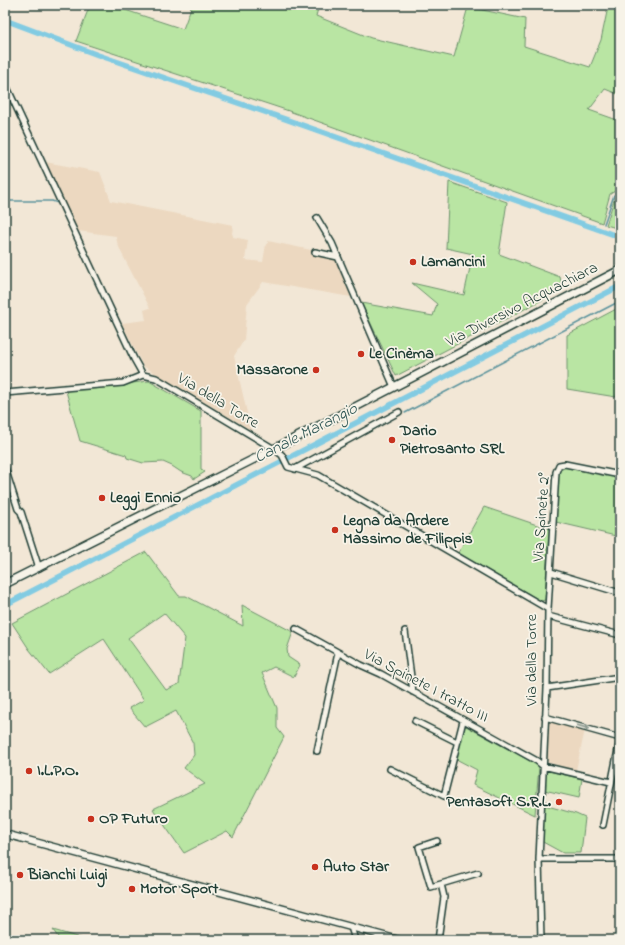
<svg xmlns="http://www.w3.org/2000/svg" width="625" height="945" viewBox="0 0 625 945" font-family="'Indie Flower',sans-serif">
  <rect width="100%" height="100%" fill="#f2e7d6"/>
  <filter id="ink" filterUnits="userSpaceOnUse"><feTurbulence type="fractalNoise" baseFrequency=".025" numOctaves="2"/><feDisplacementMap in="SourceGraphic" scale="8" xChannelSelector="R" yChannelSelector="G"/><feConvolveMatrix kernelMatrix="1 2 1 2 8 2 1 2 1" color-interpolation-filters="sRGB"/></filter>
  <g filter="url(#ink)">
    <path fill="#ecd8c0" d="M45,162L100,172L111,201L233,225L232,234L233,235V237L248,240L245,260L263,262L266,244H268V241L316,251L335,258L351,297L263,282L247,304L244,340L234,356L251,430L143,366L122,323L146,320L144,310L150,308L121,252L117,242L116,236L78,231Z
      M549,721L585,730L576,770L546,762Z"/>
    <path fill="#b9e5a3" stroke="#6c916c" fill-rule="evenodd" d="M90,5H110L183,29L192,5H319L316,16L371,38L454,57L468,7L525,19L524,46L590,67L601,40L608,7L620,11V33L617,45H620V95L605,89L589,110L620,121V183L617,190L610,194L602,223L286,110L76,41Z
      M449,182L507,202L499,254L560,277L563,289L396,376L361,303L433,316L437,304L412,283L464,295L473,254L446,248Z
      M615,197L620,198V229L606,225Z
      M620,307V385L616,397L567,389V335Z
      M149,381L201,411V469L205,472L194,479L192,476L181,472L172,466L163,462L143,463L127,458L126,455L80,441L66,391Z
      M565,467L620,478V537L556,522L558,472Z
      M484,507L549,529L545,600L541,601L458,553Z
      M146,552L179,596H186L243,626L242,605L293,632L287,649L288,657L300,665L294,677L274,667L262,673L277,708V728L284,737L233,837L227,831L184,853L153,809L205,784L184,768L194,755L193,743L176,711L145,727L129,708L144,700L104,639L49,674L29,649L12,623ZM164,613L185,638L179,684L166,690L128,638Z
      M464,725L539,766L535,815L473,785L477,770L456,759Z
      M545,770L582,779L579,798L544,790Z
      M544,805L576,814L585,818L581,853H563L541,841Z
      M53,930L87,940H60Z"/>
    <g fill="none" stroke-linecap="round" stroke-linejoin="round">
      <path stroke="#5a929c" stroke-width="1.5" d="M5,201H52L58,203L62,212
        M604,224L614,195L619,196L620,195
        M602,231V229
        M405,413L620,301"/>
      <path stroke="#82cbe2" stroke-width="5.5" d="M5,20L98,55L285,119L620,237
        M5,605L620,286"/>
      <defs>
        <path id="minor" d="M5,83L134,359L143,375L156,378L274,449L282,455L288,467L318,475L548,609
          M317,218L332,243L394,387
          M315,252L338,257
          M5,393L123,383L143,375
          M5,468L18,509L21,512L39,568
          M295,469L399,412
          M551,572L620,593
          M548,616L620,635
          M296,629L361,665L381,674L537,761L543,766L611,782
          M405,631L413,692
          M547,688L620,677
          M545,717L620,738
          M415,721L457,742
          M317,751L338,653
          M390,769L444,796L463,721
          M603,825L620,740
          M437,841L419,847L431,887L441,884
          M539,859H620
          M351,927L355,940
          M438,940L444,897L441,884L478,873
          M541,940L539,859L547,688L548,609L556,472L559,465L565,464L620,475"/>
        <path id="tertiary" d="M5,834L399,940"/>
        <path id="secondary" d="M5,584L274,449L620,270"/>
      </defs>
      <use href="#minor" stroke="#1f3d34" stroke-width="8"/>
      <use href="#tertiary" stroke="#1f3d34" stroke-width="9"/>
      <use href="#secondary" stroke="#1f3d34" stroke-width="10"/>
      <use href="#minor" stroke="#f7f3e8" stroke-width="5"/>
      <use href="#tertiary" stroke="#f7f3e8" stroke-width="6"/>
      <use href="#secondary" stroke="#f7f3e8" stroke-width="7"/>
    </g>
    <defs><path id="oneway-shaft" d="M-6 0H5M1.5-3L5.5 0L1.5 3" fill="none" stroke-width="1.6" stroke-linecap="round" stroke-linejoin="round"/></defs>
    <use stroke="#8b988e" href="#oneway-shaft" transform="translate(583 727) rotate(16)"/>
  </g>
  <g fill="#c8321e" stroke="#f7f3e8" stroke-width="1.5">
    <circle cx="413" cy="262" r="4"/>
    <circle cx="361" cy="354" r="4"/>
    <circle cx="316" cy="370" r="4"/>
    <circle cx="392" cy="440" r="4"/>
    <circle cx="102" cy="498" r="4"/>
    <circle cx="335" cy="530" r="4"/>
    <circle cx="29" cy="771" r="4"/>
    <circle cx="559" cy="802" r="4"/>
    <circle cx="91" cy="819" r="4"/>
    <circle cx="315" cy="867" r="4"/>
    <circle cx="20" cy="875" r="4"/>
    <circle cx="132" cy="889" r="4"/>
  </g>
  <g text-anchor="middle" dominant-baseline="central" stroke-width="3.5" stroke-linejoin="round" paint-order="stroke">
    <g font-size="16" font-weight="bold" fill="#1f3d34" stroke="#f7f3e8" text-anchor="start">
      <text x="421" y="262">Lamancini</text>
      <text x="369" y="354">Le Cinèma</text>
      <text x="308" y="370" text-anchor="end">Massarone</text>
      <text x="400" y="431">Dario<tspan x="400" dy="18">Pietrosanto SRL</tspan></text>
      <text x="110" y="498">Leggi Ennio</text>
      <text x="343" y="521">Legna da Ardere<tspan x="343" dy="18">Massimo de Filippis</tspan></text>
      <text x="37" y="771">I.L.P.O.</text>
      <text x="551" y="802" text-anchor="end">Pentasoft S.R.L.</text>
      <text x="99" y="819">OP Futuro</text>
      <text x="323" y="867">Auto Star</text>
      <text x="28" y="875">Bianchi Luigi</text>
      <text x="140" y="889">Motor Sport</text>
    </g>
    <g font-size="16" fill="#1f3d34" stroke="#f7f3e8">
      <text transform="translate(522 305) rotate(-27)">Via Diversivo Acquachiara</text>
      <text transform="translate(218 401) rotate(31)">Via della Torre</text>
      <text transform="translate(542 517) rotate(-86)">Via Spinete 2°</text>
      <text transform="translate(532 660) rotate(-90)">Via della Torre</text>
      <text transform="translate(426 686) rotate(28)">Via Spinete I tratto III</text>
    </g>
    <g font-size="17" font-style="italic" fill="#335957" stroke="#f7f3e8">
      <text transform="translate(306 433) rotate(-27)">Canale Marangio</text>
    </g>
  </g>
  <rect width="625" height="945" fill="none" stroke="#f7f3e8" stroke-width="20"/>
  <rect x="10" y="10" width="605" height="925" fill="none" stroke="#1f3d34" stroke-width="1.5" filter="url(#ink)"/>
</svg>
